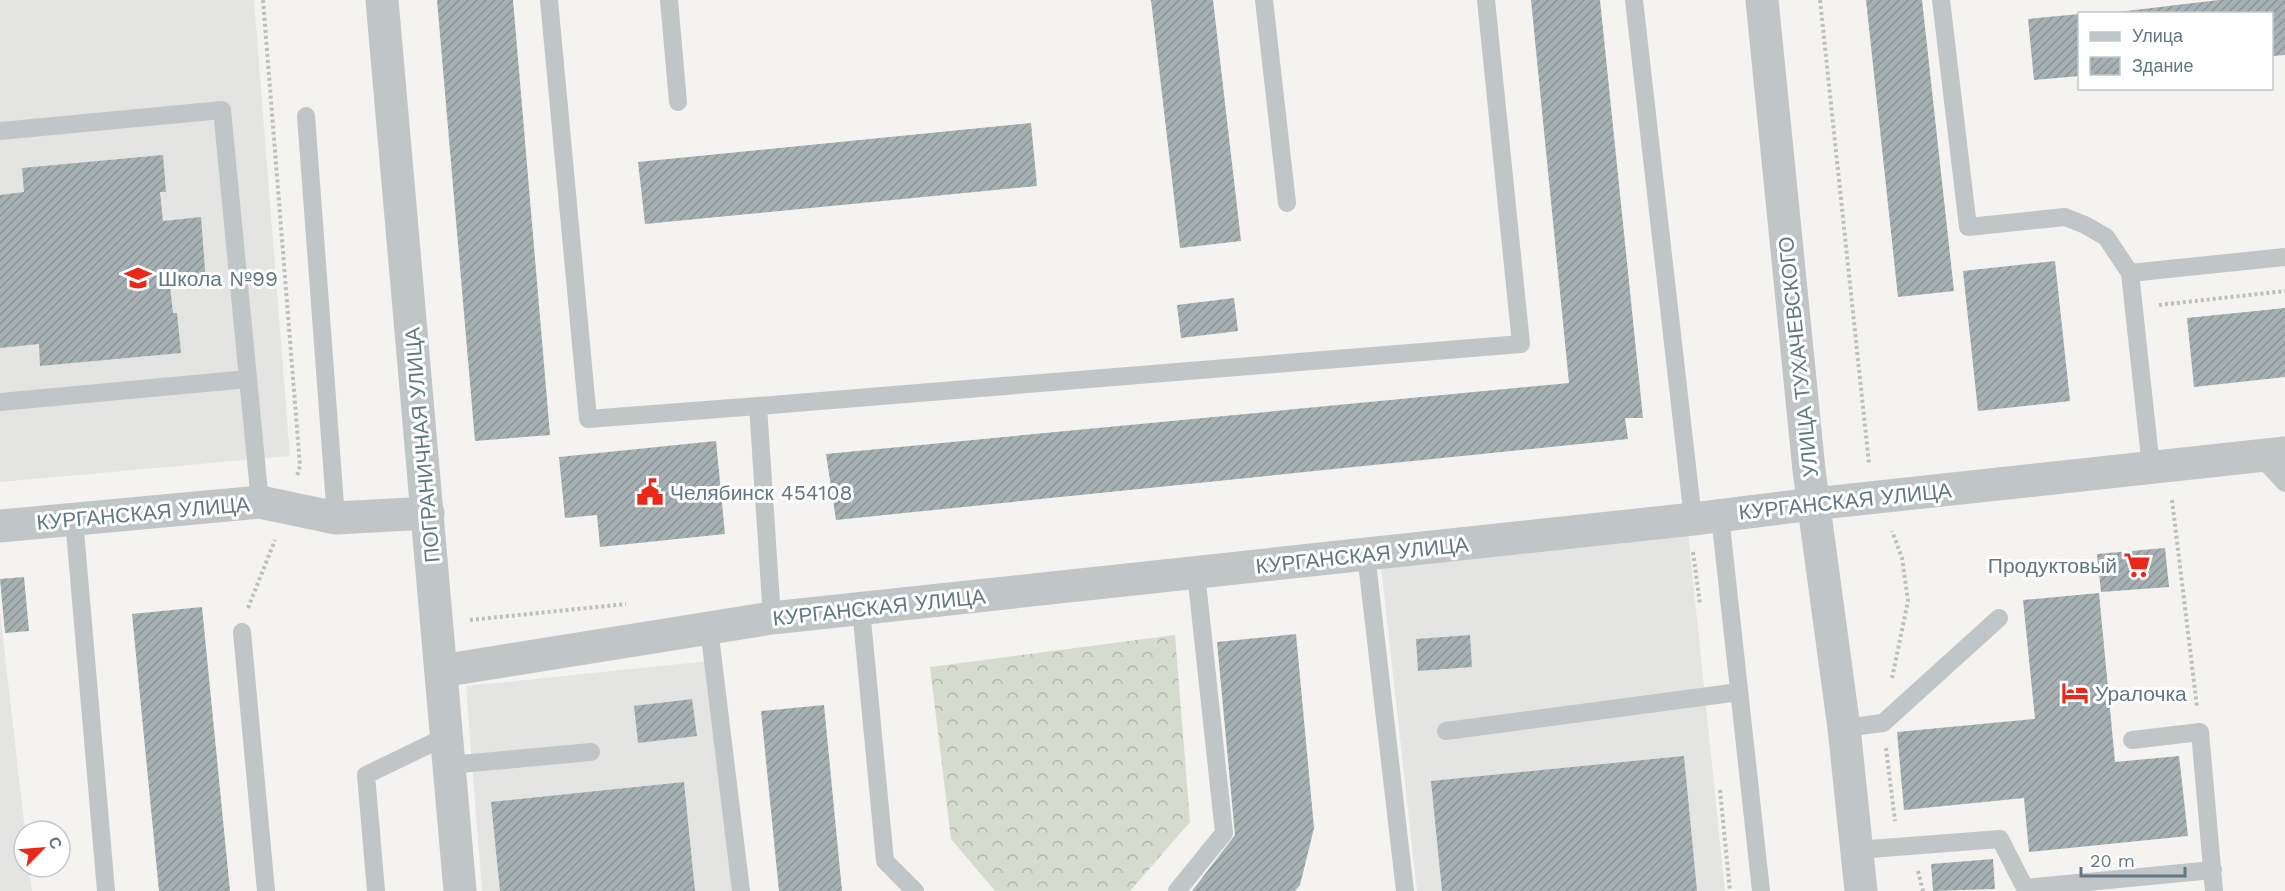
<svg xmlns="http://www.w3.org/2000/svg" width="2285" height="891" viewBox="0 0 2285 891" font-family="'Work Sans',sans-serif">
  <defs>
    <pattern id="forest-crowns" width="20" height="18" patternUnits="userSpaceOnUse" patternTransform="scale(1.5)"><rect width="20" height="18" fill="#d6dbd0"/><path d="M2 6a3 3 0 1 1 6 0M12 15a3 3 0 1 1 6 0" fill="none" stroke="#b1b6ae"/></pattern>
    <pattern id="building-hatch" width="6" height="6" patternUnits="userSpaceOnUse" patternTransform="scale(1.5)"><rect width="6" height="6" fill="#a7b1b4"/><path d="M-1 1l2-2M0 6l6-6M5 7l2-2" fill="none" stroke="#8b9598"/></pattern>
  </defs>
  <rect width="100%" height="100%" fill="#f4f3ef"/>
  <path fill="#e4e5e3" d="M0,0H254L290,456L0,482Z
    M1688,532L1725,891H1417L1381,566Z
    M0,611L25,831L24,867H29L32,891H0Z
    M709,661L737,891H482L466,686Z"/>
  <path fill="url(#forest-crowns)" d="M1175,635L1190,822L1130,891H995L951,839L930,667Z"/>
  <path fill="url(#building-hatch)" d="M437,0H513L550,435L475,441Z
    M1151,0H1213L1241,241L1180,248Z
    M1531,0H1600L1643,418H1625L1628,439L836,520L826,454L1569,383Z
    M1866,0H1922L1954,291L1898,297Z
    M2219,0H2285V55L2272,56V14H2101Z
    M2080,14V76L2034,80L2028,19Z
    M1031,123L1037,186L645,224L638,162Z
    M163,155L166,192H160L163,221L201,217L206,283L170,286L173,313H177L181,353L40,366L39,344L0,348V195L24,192L22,168Z
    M2055,261L2070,401L1978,411L1963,271Z
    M1234,298L1238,331L1181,338L1177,305Z
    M2285,308V377L2194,387L2187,318Z
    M716,441L725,534L600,547L597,515L565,518L559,457Z
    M2165,548L2169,587L2101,592L2097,554Z
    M24,577L29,631L5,633L0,579Z
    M2099,593L2115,762L2179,756L2188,836L2029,852L2024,798L1904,810L1897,732L2035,719L2023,600Z
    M202,607L230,891H159L132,614Z
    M1296,634L1314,828L1300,885L1295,891H1192L1235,835L1217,642Z
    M1470,635L1472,667L1418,671L1416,639Z
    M692,699L697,736L638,743L634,706Z
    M824,705L842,891H779L761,711Z
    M1684,756L1697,891H1442L1431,781Z
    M684,782L695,891H500L491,802Z
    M1993,859L1995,889L1933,891L1931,864Z"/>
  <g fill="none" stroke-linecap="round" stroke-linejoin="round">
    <path stroke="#bcbec0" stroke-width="4" stroke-dasharray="3 3" stroke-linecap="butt" d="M263,0L300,466L297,476
      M1820,0L1869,464
      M2159,305L2285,291
      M2172,500L2197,707
      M1693,552L1700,604
      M248,608L275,540
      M470,620L626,604
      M1892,678L1908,601L1902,558L1892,531
      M1886,748L1895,821
      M1720,790L1730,891
      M1918,871L1923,891"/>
    <path stroke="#c0c5c7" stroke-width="18" d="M549,0L588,419L758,406L772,618
      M669,0L678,102
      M1264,0L1287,203
      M1634,0L1693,519
      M1941,0L1968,227L2065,217L2085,225L2106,237L2130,273L2285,257
      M306,116L336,518
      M0,131L222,110L260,502
      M2130,273L2151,467
      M0,402L248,379
      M758,406L1521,344L1486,0
      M2259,455L2285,483
      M1720,516L1761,891
      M74,519L106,891
      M1366,554L1405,891
      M861,609L885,861L915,891
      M709,628L741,891
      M242,632L266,891
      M1844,728L1883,723L1999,618
      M1446,731L1739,692
      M2132,740L2200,732L2214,891
      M449,765L591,752
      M1857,850L2000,839L2025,888L2213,870
      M376,891L366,775L447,736
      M1177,891L1224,833L1196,573"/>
    <path stroke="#c0c5c7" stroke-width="33" d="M382,0L460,891
      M1762,0L1809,470L1844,728L1861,891
      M0,526L260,502L336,518L428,513
      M441,671L772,618L1693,519L1813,504L2285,453"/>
  </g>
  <defs>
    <symbol id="school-bare" viewBox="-9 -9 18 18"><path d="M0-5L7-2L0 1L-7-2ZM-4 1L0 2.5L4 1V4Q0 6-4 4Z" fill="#ea2819" stroke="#fff" stroke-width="2.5" paint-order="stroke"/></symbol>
    <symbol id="civic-bare" viewBox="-9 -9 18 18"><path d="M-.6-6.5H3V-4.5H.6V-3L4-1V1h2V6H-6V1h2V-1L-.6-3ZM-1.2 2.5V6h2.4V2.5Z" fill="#ea2819" stroke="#fff" stroke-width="2.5" paint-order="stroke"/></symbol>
    <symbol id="supermarket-bare" viewBox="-9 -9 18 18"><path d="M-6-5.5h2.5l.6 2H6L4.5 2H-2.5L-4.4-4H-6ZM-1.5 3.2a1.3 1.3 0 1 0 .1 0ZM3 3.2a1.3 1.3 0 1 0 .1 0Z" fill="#ea2819" stroke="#fff" stroke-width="2.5" paint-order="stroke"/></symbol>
    <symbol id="hotel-bare" viewBox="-9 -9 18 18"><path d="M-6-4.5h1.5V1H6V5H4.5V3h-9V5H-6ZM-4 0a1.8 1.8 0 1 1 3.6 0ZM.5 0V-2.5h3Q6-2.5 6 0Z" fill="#ea2819" stroke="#fff" stroke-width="2.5" paint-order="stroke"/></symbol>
  </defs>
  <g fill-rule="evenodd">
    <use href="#school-bare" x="119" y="259" width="38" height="38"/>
    <use href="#civic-bare" x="631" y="473" width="38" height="38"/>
    <use href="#supermarket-bare" x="2118" y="546" width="38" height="38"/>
    <use href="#hotel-bare" x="2056" y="674" width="38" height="38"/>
  </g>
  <g text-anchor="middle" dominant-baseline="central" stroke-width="6" stroke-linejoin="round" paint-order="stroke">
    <g font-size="21" fill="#617882" stroke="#fff" text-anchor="start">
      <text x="158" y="278">Школа №99</text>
      <text x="670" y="492">Челябинск 454108</text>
      <text x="2117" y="565" text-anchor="end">Продуктовый</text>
      <text x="2095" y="693">Уралочка</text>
    </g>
    <g font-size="21" fill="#617882" stroke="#fff">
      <text transform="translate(1798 357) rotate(-96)">УЛИЦА ТУХАЧЕВСКОГО</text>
      <text transform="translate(422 445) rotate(-95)">ПОГРАНИЧНАЯ УЛИЦА</text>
      <text transform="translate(1845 501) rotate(-6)">КУРГАНСКАЯ УЛИЦА</text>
      <text transform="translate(143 513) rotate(-5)">КУРГАНСКАЯ УЛИЦА</text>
      <text transform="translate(1362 555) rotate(-6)">КУРГАНСКАЯ УЛИЦА</text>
      <text transform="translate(879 607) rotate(-6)">КУРГАНСКАЯ УЛИЦА</text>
    </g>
  </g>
  <rect x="2078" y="12" width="195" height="78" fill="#ffffff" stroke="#c0c9cd" stroke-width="1.5"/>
  <rect x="2090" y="32" width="30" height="9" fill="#c0c5c7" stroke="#c0c9cd" stroke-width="1.5"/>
  <text x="2132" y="42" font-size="18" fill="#617882">Улица</text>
  <rect x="2090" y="57" width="30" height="18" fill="url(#building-hatch)" stroke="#c0c9cd" stroke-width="1.5"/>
  <text x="2132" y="72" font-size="18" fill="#617882">Здание</text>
  <g transform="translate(42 849) rotate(65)"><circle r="28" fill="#ffffff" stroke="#c0c9cd" stroke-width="1.5"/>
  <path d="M0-4.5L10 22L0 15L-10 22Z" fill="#ea2819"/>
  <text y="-9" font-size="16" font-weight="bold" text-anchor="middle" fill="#617882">С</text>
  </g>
  <path d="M2081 867v9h104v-9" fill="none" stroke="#617882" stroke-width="3"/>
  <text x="2090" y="867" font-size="18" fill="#617882" stroke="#ffffff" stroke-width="4.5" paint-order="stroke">20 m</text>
</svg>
